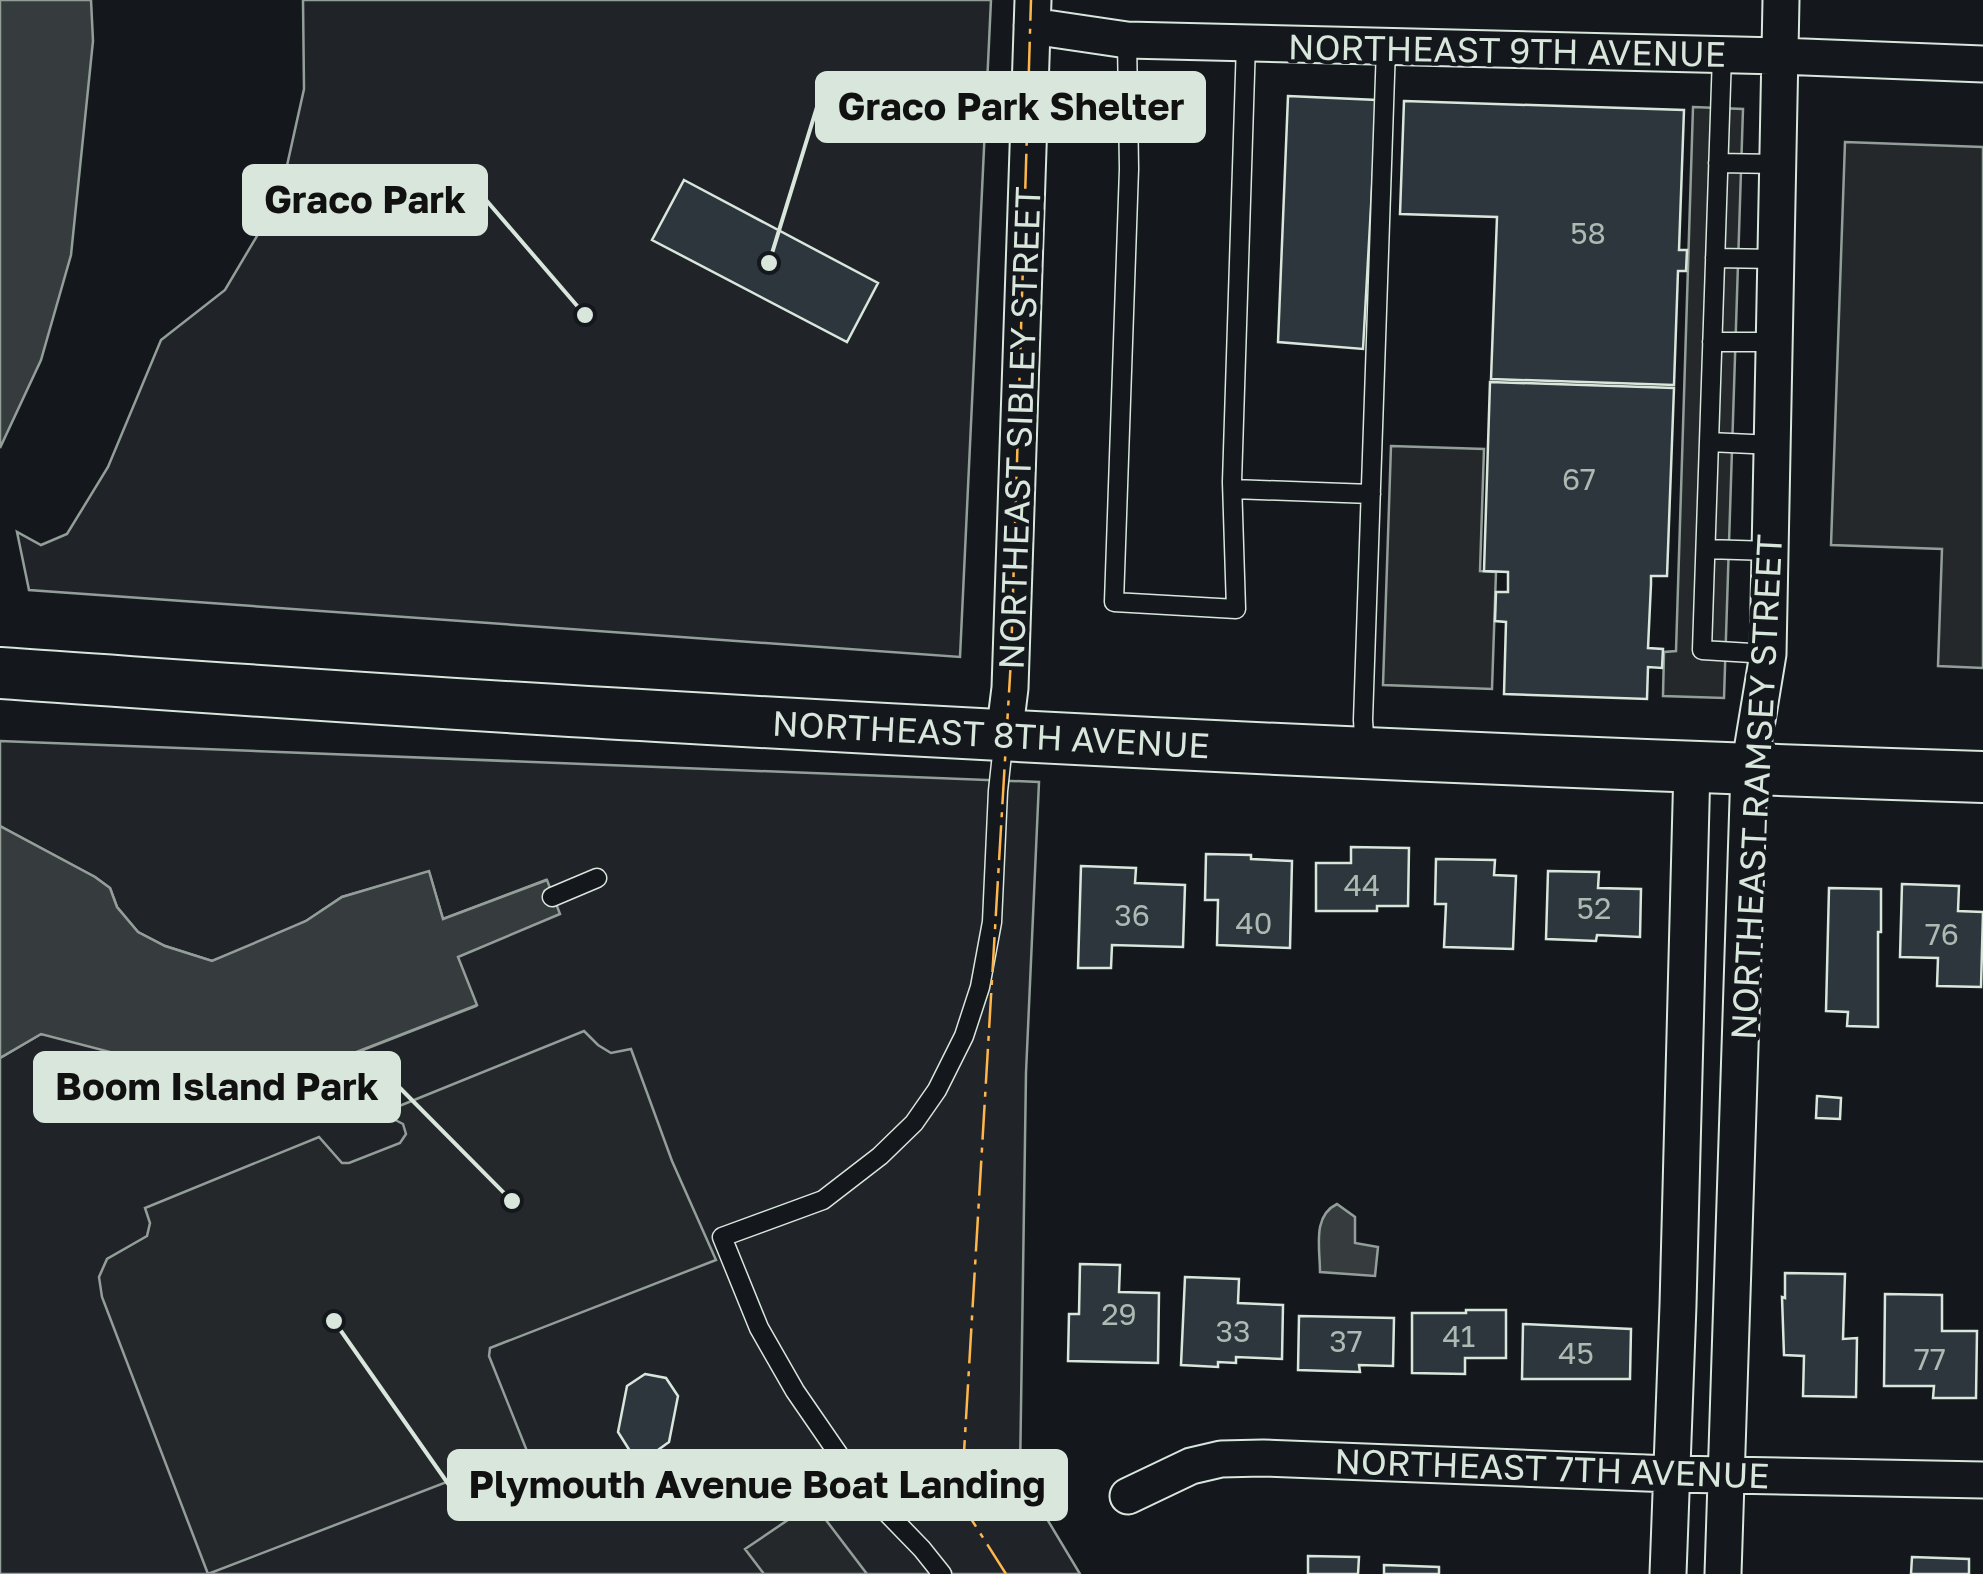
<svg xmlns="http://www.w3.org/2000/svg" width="1983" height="1574" viewBox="0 0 1983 1574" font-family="'Golos Text',sans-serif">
  <rect width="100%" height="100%" fill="#14181c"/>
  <path fill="#202428" stroke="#939e99" stroke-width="2.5" d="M303,0H991L960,657L29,590L17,532L41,545L67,534L108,467L161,340L225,290L280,197L304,89Z
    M0,741L1039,782L1026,1073L1020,1474L1080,1574H0V1058L41,1034L222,1053L242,1097L476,1006L457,957L552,898L546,880L443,919L429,872L342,897L306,921L265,941L212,961L165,946L138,932L117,907L110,888L95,877L0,826Z"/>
  <path fill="#24282b" stroke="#939e99" stroke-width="2.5" d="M1693,107L1743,109L1724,698L1663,696L1664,652L1676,651Z
    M1845,142L1983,147V668L1938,666L1942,549L1831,545Z
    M1391,446L1484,449L1480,571L1496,572L1492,689L1383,685Z
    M584,1031L598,1045L611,1053L631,1049L672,1161L716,1260L490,1348L489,1356L527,1451L208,1574L102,1297L99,1277L107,1259L147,1236L150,1223L145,1208L319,1137L342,1163H349L400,1143L406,1134L403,1124L382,1113Z
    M813,1503L867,1574H764L745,1549Z"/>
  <path fill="#363b3e" stroke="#939e99" stroke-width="2.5" d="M0,0H91L93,41L71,255L41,360L0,448Z
    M0,826L95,877L110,888L117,907L138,932L165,946L212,961L306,921L342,897L429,871L443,919L547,880L560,914L458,957L477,1005L241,1097L222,1054L179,1070L41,1034L0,1058Z
    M1337,1204L1355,1217V1243L1378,1247L1375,1276L1320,1272C1320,1248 1312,1216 1337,1204Z"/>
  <path fill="#2c363c" stroke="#d8e6dc" stroke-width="2.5" d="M1288,96L1377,100L1363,349L1278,342Z
    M1404,101L1684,110L1679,250H1687L1686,271H1678L1674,385L1491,379L1497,217L1400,214Z
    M684,180L878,283L847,342L652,240Z
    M1490,382L1674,388L1667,576H1651V584L1648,648L1663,649L1662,668L1648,667L1647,699L1504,694L1506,622L1495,621L1496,592H1508V572L1484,571Z
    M1351,847L1409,848L1408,906H1377V911H1316V863H1351Z
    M1206,854L1251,855V859L1292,861L1290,948L1217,945L1218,900H1205Z
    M1436,859L1495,860L1494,875L1516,876L1513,949L1444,947L1446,904H1435Z
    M1081,866L1136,868L1135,883L1185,885L1183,947L1112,945L1111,968H1078Z
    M1548,871L1599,872L1598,888L1641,889L1640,937L1597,935L1596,941L1546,939Z
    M1902,884L1959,886L1958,911L1983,912L1981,987L1937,986L1938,958L1900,957Z
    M1829,888L1881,889V932H1878V1027L1847,1026L1848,1012L1826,1011Z
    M1817,1096L1841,1098L1840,1119L1816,1118Z
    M1080,1264L1120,1265L1119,1292L1159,1293L1158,1363L1068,1361L1069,1314H1079Z
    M1785,1273L1845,1274L1843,1339L1857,1338L1856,1397L1803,1396L1804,1356L1784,1355L1782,1297L1785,1298Z
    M1185,1277L1239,1279L1238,1303L1283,1305L1282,1359L1236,1357V1363L1218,1362V1367L1181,1365Z
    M1885,1294L1942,1295V1331H1977L1976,1398H1933L1934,1386H1884Z
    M1466,1310H1506V1358H1465V1374L1412,1373V1313H1466Z
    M1299,1316L1394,1318L1393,1366L1359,1365L1360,1372L1298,1370Z
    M1523,1324L1631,1329L1630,1379H1522Z
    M645,1374L666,1378L678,1396L669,1442L651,1455L630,1451L618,1432L627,1386Z
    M1308,1556L1359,1557L1358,1574H1308Z
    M1912,1557L1969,1559V1574H1911Z
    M1384,1565L1439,1567V1574H1384Z"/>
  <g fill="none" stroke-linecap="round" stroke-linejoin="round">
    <defs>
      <path id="lane" d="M1127,40L1129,169L1114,602L1236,609L1232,482L1246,43
        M1722,55L1702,650L1768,654
        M1718,163L1777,164
        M1715,258L1775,259
        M1712,342H1774
        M1709,442L1773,445
        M1233,489L1371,494
        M1706,549L1770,551
        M1365,751L1363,720L1386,47
        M552,897L597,878
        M942,1574L922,1549L859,1484L795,1391L759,1328L722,1237L823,1200L880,1156L914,1123L937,1090L964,1036L980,987L992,922L998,791L1004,736"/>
      <path id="street" d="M1032,26L1127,40L1779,56L1983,64
        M1004,736L1010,688L1033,0
        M1128,1496L1191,1466L1221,1459L1263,1458L1671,1474L1983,1480
        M1668,1574L1678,1305L1692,766
        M1723,1574L1749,769L1768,654L1781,0"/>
      <path id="secondary" d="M0,673C219,688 438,704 657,716C1099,742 1541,763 1983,777"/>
    </defs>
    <use href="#lane" stroke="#d8e6dc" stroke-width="21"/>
    <use href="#street" stroke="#d8e6dc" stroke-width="39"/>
    <use href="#secondary" stroke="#d8e6dc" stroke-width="54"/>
    <use href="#lane" stroke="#14181c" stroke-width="18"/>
    <use href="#street" stroke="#14181c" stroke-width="35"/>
    <use href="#secondary" stroke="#14181c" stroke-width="50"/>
    <path stroke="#ffb74d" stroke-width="2.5" stroke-dasharray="35 8 5 8" stroke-linecap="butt" d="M1006,1574L961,1503L1011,659L1031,0"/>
  </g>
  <g text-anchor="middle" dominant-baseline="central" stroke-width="8" stroke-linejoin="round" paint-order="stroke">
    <g font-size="30" fill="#adbab4">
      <text x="1588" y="233">58</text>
      <text x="1579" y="479">67</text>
      <text x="1362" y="885">44</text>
      <text x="1594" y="908">52</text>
      <text x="1132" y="915">36</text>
      <text x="1254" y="923">40</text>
      <text x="1942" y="934">76</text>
      <text x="1119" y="1314">29</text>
      <text x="1233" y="1331">33</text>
      <text x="1459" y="1336">41</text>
      <text x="1346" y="1341">37</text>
      <text x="1576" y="1353">45</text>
      <text x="1930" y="1359">77</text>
    </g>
    <g font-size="35" fill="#d8e6dc" stroke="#14181c">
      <text transform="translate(1507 50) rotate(1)">NORTHEAST 9TH AVENUE</text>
      <text transform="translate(1019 428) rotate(-88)">NORTHEAST SIBLEY STREET</text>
      <text transform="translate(991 734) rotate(3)">NORTHEAST 8TH AVENUE</text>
      <text transform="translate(1756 787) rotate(-87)">NORTHEAST RAMSEY STREET</text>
      <text transform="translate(1552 1468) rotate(2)">NORTHEAST 7TH AVENUE</text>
    </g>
  </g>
  <path fill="none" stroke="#d8e6dc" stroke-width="4" d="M769 263L817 107M585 315L486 200M512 1201L399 1087M334 1321L449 1485"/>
  <g fill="#d8e6dc" stroke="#14181c" stroke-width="4">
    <circle cx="769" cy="263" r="10"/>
    <circle cx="585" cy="315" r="10"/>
    <circle cx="512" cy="1201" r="10"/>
    <circle cx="334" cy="1321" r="10"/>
  </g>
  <g fill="#d8e6dc" stroke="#d8e6dc" stroke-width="4">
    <rect x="817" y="73" width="387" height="68" rx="10"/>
    <rect x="244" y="166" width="242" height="68" rx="10"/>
    <rect x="35" y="1053" width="364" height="68" rx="10"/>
    <rect x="449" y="1451" width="617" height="68" rx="10"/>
  </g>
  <g font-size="38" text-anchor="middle" font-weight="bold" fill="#111">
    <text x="1011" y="120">Graco Park Shelter</text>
    <text x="365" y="213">Graco Park</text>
    <text x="217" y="1100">Boom Island Park</text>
    <text x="757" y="1498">Plymouth Avenue Boat Landing</text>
  </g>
</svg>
